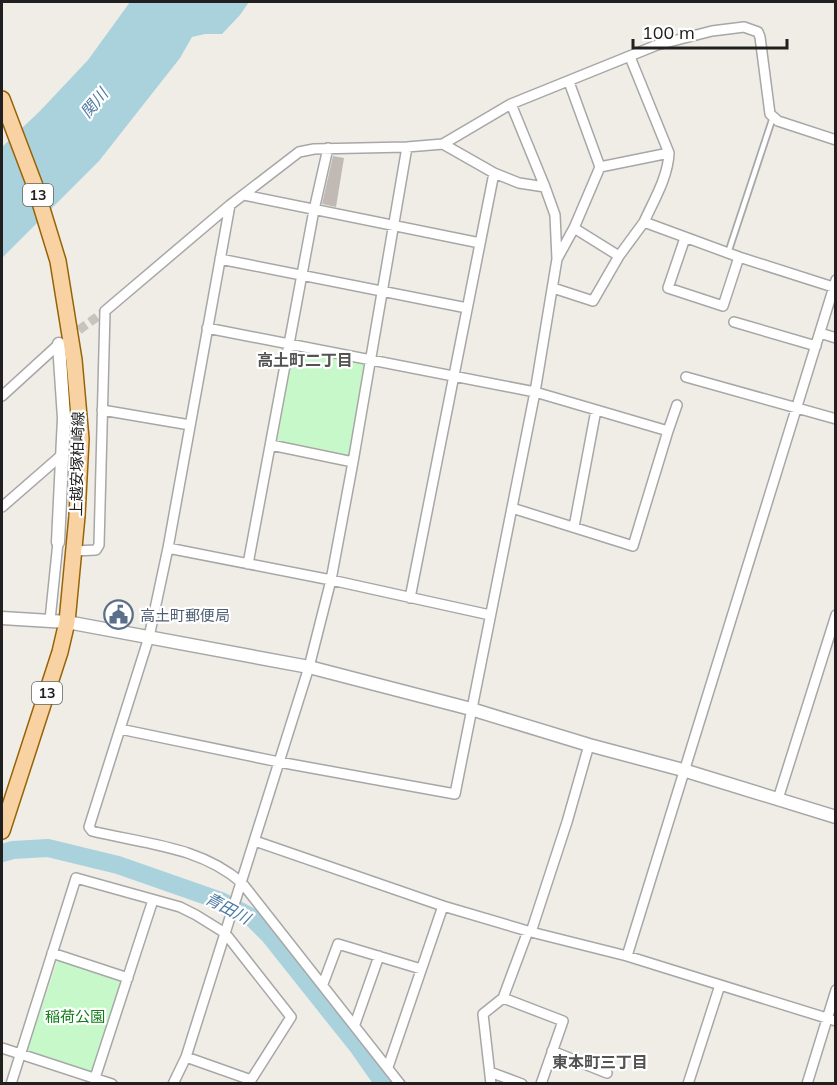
<svg xmlns="http://www.w3.org/2000/svg" width="837" height="1085" viewBox="0 0 837 1085" font-family="Mulish,'Noto Sans JP',sans-serif">
  <rect width="100%" height="100%" fill="#f0ede7"/>
  <path fill="#c6f8c9" d="M294,349L368,363L349,456L277,442Z
    M58,959L123,981L93,1072L27,1051Z"/>
  <path fill="#a9d2dc" d="M130,2H249L240,15L222,34H205L192,37L180,58L99,161L2,258V147L40,111L88,60Z"/>
  <g fill="none" stroke-linecap="round" stroke-linejoin="round">
    <path stroke="#a9d2dc" stroke-width="18" d="M2,853L13,850L48,848L118,865L221,901L251,917L269,935L359,1048L384,1084"/>
  </g>
  <path fill="#c1b9b3" d="M333,156L344,158L336,207L322,204Z"/>
  <g fill="none" stroke-linecap="round" stroke-linejoin="round">
    <path stroke="#c6c4bf" stroke-width="9" stroke-dasharray="9 4.5" stroke-linecap="butt" d="M68,338L105,311"/>
    <defs>
      <path id="service" d="M728,253L773,117"/>
      <path id="minor" d="M511,104L545,187
        M600,167L669,153L630,57
        M244,195L480,243
        M230,205L168,548L149,637L89,827L92,831C144,844 200,846 242,883L400,1084
        M644,222C654,200 668,177 669,153
        M574,228L619,256
        M685,238L668,288L723,306L739,257
        M220,259L467,308
        M557,259L574,228L600,167L569,82
        M553,288L593,301L619,256L644,222L739,257L833,287
        M734,322L816,346
        M207,328L535,392L668,431L633,546L512,508
        M820,333L836,338
        M686,377L836,419
        M2,396L59,344
        M102,410L190,425
        M668,431L677,405
        M271,445L353,462
        M2,507L64,453
        M574,527L596,410
        M168,548L331,580L490,615
        M73,551L96,550L99,545L105,311L230,205L299,152L314,149L407,147L443,144L511,104L657,45L712,31L744,27L758,32L760,37L770,114L778,121L836,140
        M248,564L314,210L328,148
        M410,598L494,173
        M50,620L58,542
        M120,729L279,762L455,794L535,392L557,259L555,215L545,187L519,183L494,173L443,144
        M778,799L836,615
        M255,841L443,906L531,932L627,956L836,1021
        M531,932L567,822L589,745
        M52,953L128,978
        M627,956L836,280
        M323,984L338,944L421,969
        M503,998L563,1021L541,1084
        M355,1024L379,956
        M2,1048L112,1084
        M552,1051L607,1073
        M388,1067L443,906
        M490,1072L522,1084
        M11,1084L76,878L180,907L196,915L225,933L291,1017L251,1080L186,1057
        M93,1084L153,900
        M173,1084L186,1057L309,667L331,580L353,462L407,147
        M491,1084L483,1014L503,998L528,931
        M688,1084L720,985
        M807,1084L836,990"/>
      <path id="tertiary" d="M58,542L64,418L59,344
        M2,618L67,622L309,667L471,709L589,745L683,770L836,817"/>
      <path id="primary" d="M2,99L35,186L58,261L74,360L81,439L77,516L67,622L60,652L2,831"/>
    </defs>
    <use href="#service" stroke="#a7a7a7" stroke-width="8"/>
    <use href="#minor" stroke="#a7a7a7" stroke-width="12"/>
    <use href="#tertiary" stroke="#a7a7a7" stroke-width="15"/>
    <use href="#primary" stroke="#976305" stroke-width="18"/>
    <use href="#service" stroke="#fff" stroke-width="4.5"/>
    <use href="#minor" stroke="#fff" stroke-width="9"/>
    <use href="#tertiary" stroke="#fff" stroke-width="12"/>
    <use href="#primary" stroke="#f9d2a3" stroke-width="15"/>
  </g>
  <defs>
    <symbol id="civic-ring" viewBox="-11 -11 22 22"><circle r="9.5" fill="#fff" stroke="#5c6f8a" stroke-width="1.5"/><path d="M-.6-6.5H3V-4.5H.6V-3L4-1V1h2V6H-6V1h2V-1L-.6-3ZM-1.2 2.5V6h2.4V2.5Z" fill="#5c6f8a"/></symbol>
  </defs>
  <g fill-rule="evenodd">
    <use href="#civic-ring" x="102" y="598" width="33" height="33"/>
  </g>
  <g text-anchor="middle" dominant-baseline="central" stroke-width="4.5" stroke-linejoin="round" paint-order="stroke">
    <g fill="#fff" stroke="#636363" stroke-width="1.5">
      <rect x="23" y="184" width="30" height="22" rx="4.5"/>
      <rect x="32" y="682" width="30" height="22" rx="4.5"/>
    </g>
    <g font-size="14" font-weight="bold" fill="#202020">
      <text x="38" y="195">13</text>
      <text x="47" y="693">13</text>
    </g>
    <g font-size="15" fill="#202020" stroke="#fff">
      <text transform="translate(77 464) rotate(-89)">上越安塚柏崎線</text>
    </g>
    <g font-size="15" fill="#4e5e75" stroke="#fff" text-anchor="start">
      <text x="140" y="615">高土町郵便局</text>
    </g>
    <g font-size="15" fill="#107d16" stroke="#fff">
      <text x="75" y="1016">稲荷公園</text>
    </g>
    <g font-size="16" font-style="italic" fill="#4c7aa5" stroke="#fff">
      <text transform="translate(94 103) rotate(-50)">関川</text>
      <text transform="translate(228 908) rotate(28)">青田川</text>
    </g>
    <g font-size="16" font-weight="bold" fill="#535353" stroke="#fff">
      <text x="305" y="360">高土町二丁目</text>
      <text x="600" y="1062">東本町三丁目</text>
    </g>
  </g>
  <rect width="837" height="1085" fill="none" stroke="#202020" stroke-width="6"/>
  <path d="M633 39v9h154v-9" fill="none" stroke="#202020" stroke-width="3"/>
  <text x="642" y="39" font-size="18" fill="#202020" stroke="#ffffff" stroke-width="4.5" paint-order="stroke">100 m</text>
</svg>
